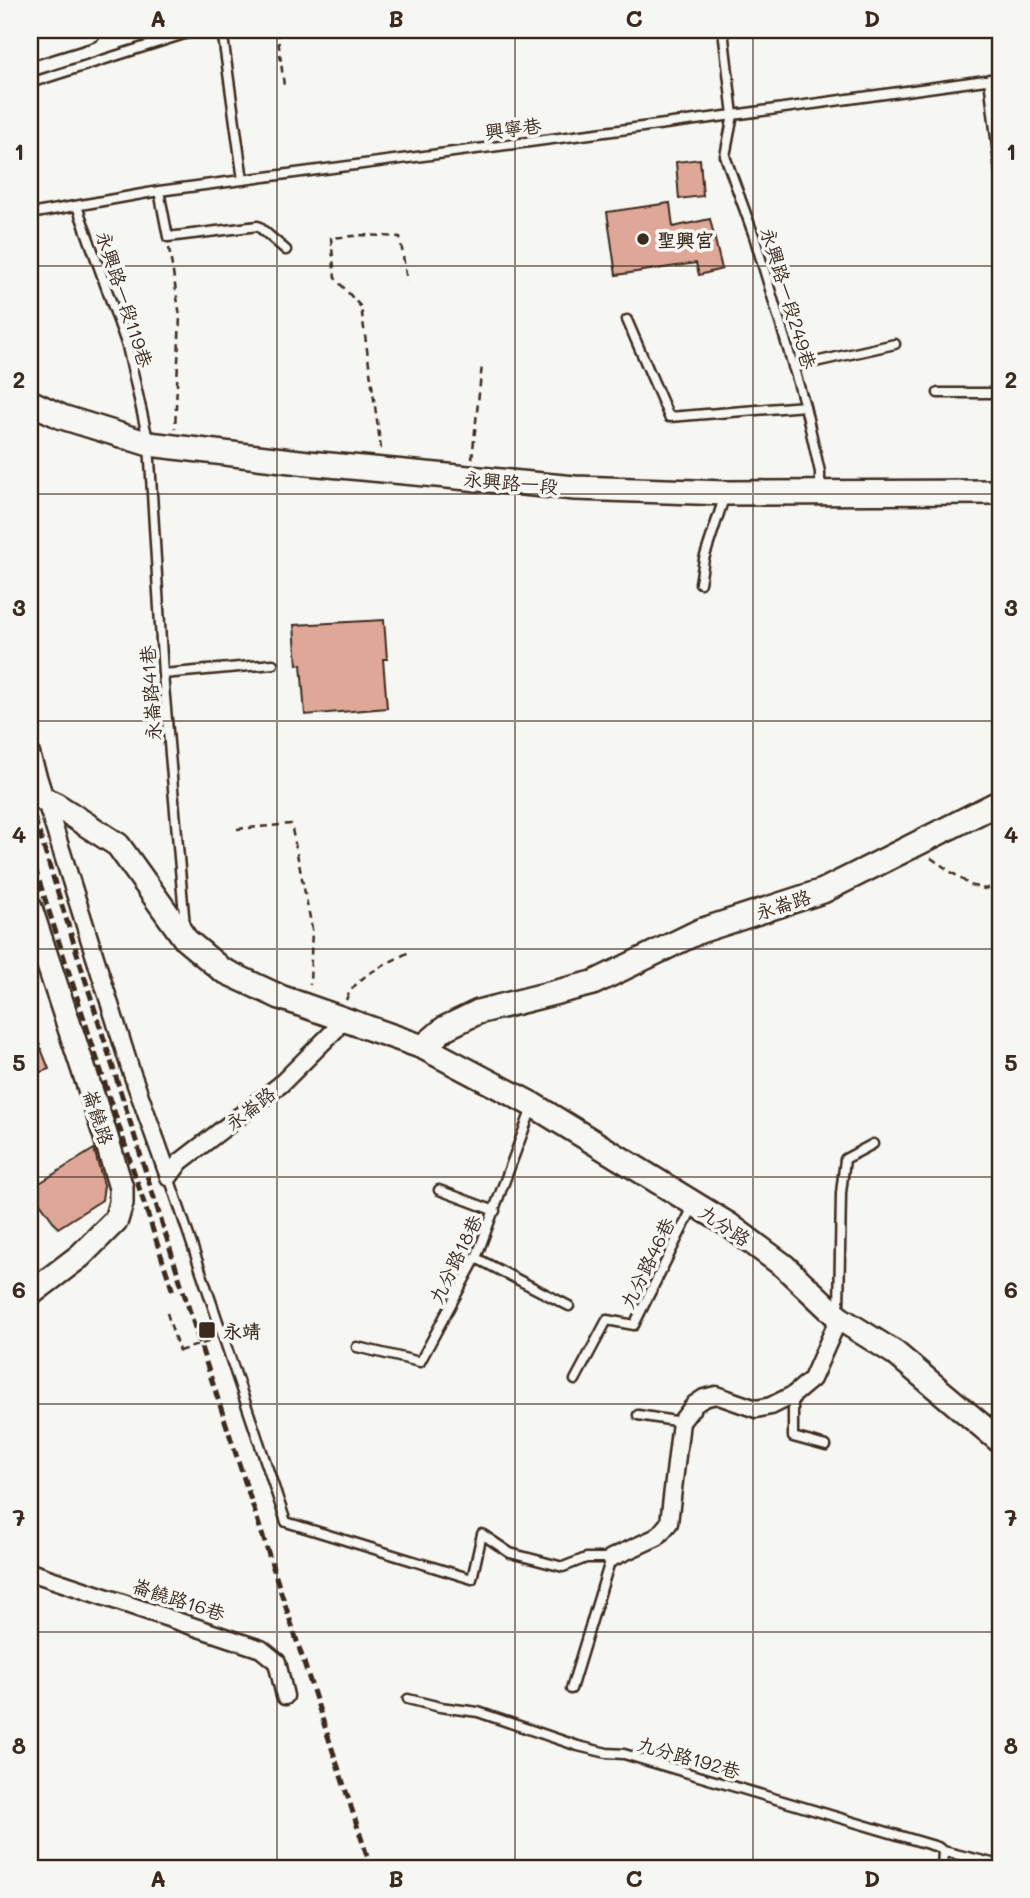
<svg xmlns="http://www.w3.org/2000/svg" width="1030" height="1898" viewBox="0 0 1030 1898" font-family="Mali,'LXGW WenKai TC',sans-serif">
  <rect width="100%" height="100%" fill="#f6f6f2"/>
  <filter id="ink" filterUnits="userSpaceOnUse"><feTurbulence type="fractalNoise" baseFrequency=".0143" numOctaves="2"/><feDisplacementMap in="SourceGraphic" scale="14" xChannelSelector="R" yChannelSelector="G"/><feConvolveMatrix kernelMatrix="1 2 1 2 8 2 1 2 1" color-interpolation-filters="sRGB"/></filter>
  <g filter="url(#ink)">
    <path fill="#dfa798" stroke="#3b2a1e" stroke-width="2" d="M700,159L703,196L679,199L676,162Z
      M670,203L673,227L710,219L722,269L699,275L696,263L616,275L607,212Z
      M384,620L387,659H383L387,708L305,715L301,664L297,665L294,625Z
      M30,1021L49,1069L30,1076Z
      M94,1149L104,1185L102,1200L58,1228L30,1189Z"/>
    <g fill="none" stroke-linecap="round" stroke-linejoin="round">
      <defs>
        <path id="lane" d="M222,30L243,180
          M723,30L733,115L725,156L754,236L805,406L820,472V489
          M989,79L1000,172
          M30,83L197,30
          M159,191L168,237L258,226L286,250
          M77,206L127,346L149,444L163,674L185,926
          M30,214L159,191L733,115L1000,78
          M627,320L669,417L805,406
          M793,367L895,344
          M938,393H1000
          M700,583L704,559L725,495
          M163,674L273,664
          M169,1177L286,1522L472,1579L482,1534L510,1553L563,1567L586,1558H611L571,1689
          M439,1190L495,1211
          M476,1258L569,1306
          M839,1310L841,1193L845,1159L873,1144
          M357,1347L420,1362L476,1258L532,1108
          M575,1380L607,1320L634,1325L693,1207
          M793,1395V1437L826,1446
          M638,1415L681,1422
          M408,1699L440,1707L478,1712L578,1746L607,1753L624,1754L938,1847L943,1851L942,1868
          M943,1851L1000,1865"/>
        <path id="street" d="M30,751L131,1071L169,1177
          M169,1177L180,1162L280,1085L335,1030L340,1017
          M611,1558L657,1537L669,1523L681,1422L695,1404L704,1398L716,1395L756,1409L771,1406L793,1395L812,1379L839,1318
          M30,1572L261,1649L277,1662L285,1696"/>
        <path id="secondary" d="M30,48L89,30
          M30,402L62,417L149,444L308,463L575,488L726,493L1000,492
          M30,793L56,805L118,845L186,940L222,970L280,997L423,1047L533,1105L729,1225L784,1266L839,1318L895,1353L1000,1441
          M30,908L105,1134L121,1188V1203L116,1220L80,1256L30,1294
          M423,1047L445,1028L478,1012L593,983L700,931L823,891L1000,802"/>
      </defs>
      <use href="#lane" stroke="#3b2a1e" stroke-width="13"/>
      <use href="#street" stroke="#3b2a1e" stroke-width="21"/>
      <use href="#secondary" stroke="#3b2a1e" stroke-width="28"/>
      <path stroke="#3b2a1e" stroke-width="2.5" stroke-dasharray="7 5" stroke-linecap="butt" d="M277,30L284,86
        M236,37L255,30
        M169,248L180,316L175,429
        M381,449L361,307L335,278L331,238L364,235L400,237L407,281
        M472,459L482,365
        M237,829L291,824L312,928L310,985
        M931,858L970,885L985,889L1000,884
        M346,1000C355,975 390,963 411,951
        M167,1313L179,1351"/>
      <use href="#lane" stroke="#f6f6f2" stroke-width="8"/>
      <use href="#street" stroke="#f6f6f2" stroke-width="16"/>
      <use href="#secondary" stroke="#f6f6f2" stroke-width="23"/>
      <path stroke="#3b2a1e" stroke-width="5" stroke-dasharray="10 5" stroke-linecap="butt" d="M30,804L201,1347L371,1868
        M30,853L173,1292"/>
      <path stroke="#3b2a1e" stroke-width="2.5" stroke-dasharray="7 5" stroke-linecap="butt" d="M179,1351L211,1341"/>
    </g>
  </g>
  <path fill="none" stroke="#3b2a1e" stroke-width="2" stroke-opacity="0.55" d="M277,30V1868M515,30V1868M753,30V1868M30,266H1000M30,494H1000M30,721H1000M30,949H1000M30,1177H1000M30,1404H1000M30,1632H1000"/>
  <g fill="#3b2a1e" stroke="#f6f6f2" stroke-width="2.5">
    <circle cx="643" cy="239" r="7"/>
    <rect x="198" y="1321" width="18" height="18" rx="3.5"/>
  </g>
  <g text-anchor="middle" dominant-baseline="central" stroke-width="7" stroke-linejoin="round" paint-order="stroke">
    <g font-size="19" fill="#3b2a1e" stroke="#f6f6f2">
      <text transform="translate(513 128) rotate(-7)">興寧巷</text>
      <text transform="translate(789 298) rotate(73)">永興路一段249巷</text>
      <text transform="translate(125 299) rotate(72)">永興路一段119巷</text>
      <text transform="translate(511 482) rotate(5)">永興路一段</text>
      <text transform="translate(150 693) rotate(-94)">永崙路41巷</text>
      <text transform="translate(783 904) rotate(-18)">永崙路</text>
      <text transform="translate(250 1108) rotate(-38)">永崙路</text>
      <text transform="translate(99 1117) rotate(72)">崙饒路</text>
      <text transform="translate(725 1225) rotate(34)">九分路</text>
      <text transform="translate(455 1259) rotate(-64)">九分路18巷</text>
      <text transform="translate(647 1263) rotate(-64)">九分路46巷</text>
      <text transform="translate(179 1599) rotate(18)">崙饒路16巷</text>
      <text transform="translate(689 1757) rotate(16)">九分路192巷</text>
    </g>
    <g font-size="19" font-weight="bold" fill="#3b2a1e" stroke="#f6f6f2" text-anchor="start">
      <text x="657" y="239">聖興宮</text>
      <text x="223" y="1330">永靖</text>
    </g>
  </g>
  <rect width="1030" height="1898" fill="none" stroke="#f6f6f2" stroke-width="77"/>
  <rect x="38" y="38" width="954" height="1822" fill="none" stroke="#3b2a1e" stroke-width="2.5"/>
  <g font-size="23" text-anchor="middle" font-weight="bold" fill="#3b2a1e">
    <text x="158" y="27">A</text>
    <text x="396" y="27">B</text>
    <text x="634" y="27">C</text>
    <text x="872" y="27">D</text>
    <text x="19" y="160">1</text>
    <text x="1011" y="160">1</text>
    <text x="19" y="388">2</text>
    <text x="1011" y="388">2</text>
    <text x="19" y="616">3</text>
    <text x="1011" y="616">3</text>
    <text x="19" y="843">4</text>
    <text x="1011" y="843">4</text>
    <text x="19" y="1071">5</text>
    <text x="1011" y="1071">5</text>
    <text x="19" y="1298">6</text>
    <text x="1011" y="1298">6</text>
    <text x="19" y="1526">7</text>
    <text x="1011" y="1526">7</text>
    <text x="19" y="1754">8</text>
    <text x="1011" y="1754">8</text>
    <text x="158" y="1887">A</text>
    <text x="396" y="1887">B</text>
    <text x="634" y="1887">C</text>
    <text x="872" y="1887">D</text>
  </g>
</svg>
